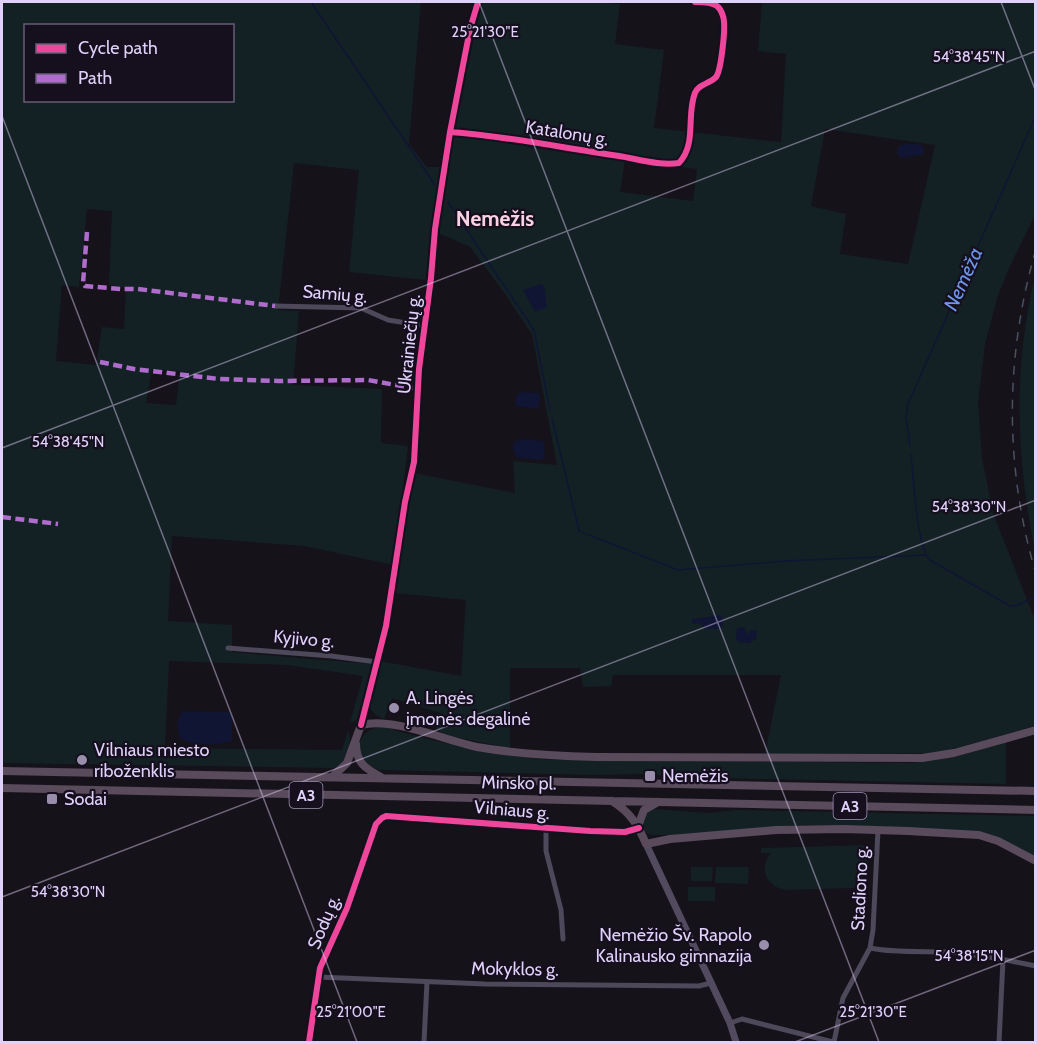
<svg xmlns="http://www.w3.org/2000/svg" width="1037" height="1044" viewBox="0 0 1037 1044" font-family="Cabin,sans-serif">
  <rect width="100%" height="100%" fill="#16121a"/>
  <path fill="#132125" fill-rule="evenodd" d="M2,2H421L409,144L427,167H441L431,226L426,280L349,272L359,170L294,163L278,310L299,311L293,385L382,389L381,443L408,446L394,565L304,546L172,536L168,621L232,625V652L372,664L357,720L350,723L363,676L288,665L169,661L165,748L342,750L348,730C354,742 345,761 336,768L2,763ZM26,26H232V100H26ZM87,209L112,211L109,285L126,287L124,329L102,327L96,365L56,361L62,285L79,287ZM152,369L180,371L176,405L146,403Z
    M482,2H595L620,4L615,44L664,50L654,128L781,142L786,54L758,51L762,2H1035V215L1010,266L998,295L985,344L978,403L982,458L993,513L1035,620V726L945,751L928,753L765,754L781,675H613L611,686L583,687L580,668H510V748L444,735L437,729L441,713L392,698L384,719C377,716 372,713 369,705L380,661L461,676L466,600L395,593L414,473L515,493L513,461L557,465L532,335L505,294L470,247L438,233L455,124ZM825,129L935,145L908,264L840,254L846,214L811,206ZM625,160L697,169L693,201L620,192Z
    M1035,276V551C1016,459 1013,367 1035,276Z
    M378,727L388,728C442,744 495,755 551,760L913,763L955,757L1006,741V784L709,778L642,774L595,775L380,770C355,763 351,734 378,727Z
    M654,809L709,813L735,810L1035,816V856L999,838L840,825H800L676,835H651L645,832L642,825L646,812Z
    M869,845V851L862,852C874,865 871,882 854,888L785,890C766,886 758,868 771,853H761V848Z
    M691,867H713L712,881H691Z
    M716,867H749L748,884L715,883Z
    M688,887H715V901H688Z"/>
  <path fill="#101533" d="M906,143L921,145L924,148L923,154L903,158L898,156L897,152L898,147Z
    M541,284L544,286L547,307L535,312L523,290Z
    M522,392L539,393L540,398L538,409L516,406L515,402L517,394Z
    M525,439L542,441L544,444L545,458L539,460L516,457L513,450V444L516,441Z
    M721,615L723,619L722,627L718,629H705L700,623L693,624L691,621L693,619Z
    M740,627L745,628L747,635L751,630H757L756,639L749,643L738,642L736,639L737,629Z
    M182,711L228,712L232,715V740C218,747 191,746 179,737L177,723Z"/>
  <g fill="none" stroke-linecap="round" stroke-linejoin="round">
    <path stroke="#101533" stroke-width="1.5" d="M311,2L435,185
      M448,202L534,330L550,410
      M552,418L579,531L678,570L785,561L925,555
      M910,446L906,417L908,404L1036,115
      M911,455C914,478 916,546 930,560L1010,606H1015L1036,597"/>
    <path stroke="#4d485a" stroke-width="5" d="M450,132C507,136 563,148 619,156C638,159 660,166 679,163C697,144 686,115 695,93C698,84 710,84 716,77C721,71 725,32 724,22C724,17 721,9 717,6C712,2 701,2 695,2
      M275,306L361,308L388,320L425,326
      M228,648L331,656L377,662
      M361,725L386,626L405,502L414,462L419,369L431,278L435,229L450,132L470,29L478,2
      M546,828V851L561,910L563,939
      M870,948C892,953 925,951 949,952C978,954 1007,960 1036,966
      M318,977L485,984L699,986L711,983
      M730,1023L742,1019L833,1042
      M309,1042L320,968L347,908L376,824L382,818L386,816L590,831L625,832L639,828
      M424,1042L427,982
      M834,1042L843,998L870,948L873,930L878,830
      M999,1042L1003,960"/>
    <path stroke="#524b60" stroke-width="7" d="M646,844L730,1023L736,1042"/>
    <path stroke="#594a5c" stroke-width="8" d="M356,744C356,763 366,769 381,777
      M2,771L1036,791
      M332,777L347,763L361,725C394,717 443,740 477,747C517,754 556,756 596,757L922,758L954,753L1036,730
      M2,788L1036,810
      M612,801C630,812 638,825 646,844L670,839L776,830L844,829L908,831L979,835L998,841L1036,861
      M638,826L644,810L658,802"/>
    <path stroke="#485262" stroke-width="1.5" stroke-dasharray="9 8" stroke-linecap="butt" d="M1036,249C1005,356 1004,466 1036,574"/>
    <path stroke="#b06ccc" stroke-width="4.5" stroke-dasharray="9 4.5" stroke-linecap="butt" d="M87,232L83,283L85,286L121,289H138L275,306
      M100,362L134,369L219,379L278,381L368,380L418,389
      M2,517L58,524"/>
    <defs>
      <path id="cycleway" d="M450,132C507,136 563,148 619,156C638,159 660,166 679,163C697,144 686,115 695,93C698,84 710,84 716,77C721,71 725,32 724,22C724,17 721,9 717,6C712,2 701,2 695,2
        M361,725L386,626L405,502L414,462L419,369L431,278L435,229L450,132L470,29L478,2
        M309,1042L320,968L347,908L376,824L382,818L386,816L590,831L625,832L639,828"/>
    </defs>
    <use href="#cycleway" stroke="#150f1e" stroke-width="10"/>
    <use href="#cycleway" stroke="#ed469a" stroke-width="6"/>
  </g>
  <path fill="none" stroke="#dfd1f9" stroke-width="1.5" stroke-opacity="0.45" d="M479,2L879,1042M1001,2L1036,92M2,116L357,1042M2,448L1036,51M2,897L1036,500M795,1042L1036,950"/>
  <g fill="#998eab" stroke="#150f1e" stroke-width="2">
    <circle cx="394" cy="708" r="6"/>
    <circle cx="82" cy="760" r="6"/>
    <rect x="644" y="770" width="12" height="12" rx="3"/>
    <rect x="46" y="793" width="12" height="12" rx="3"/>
    <circle cx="764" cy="945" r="6"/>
  </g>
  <g text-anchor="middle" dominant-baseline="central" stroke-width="4.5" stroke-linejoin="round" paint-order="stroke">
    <g fill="#150f1e" stroke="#a297b7" stroke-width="1.5">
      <rect x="289.5" y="782" width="33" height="26" rx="4.5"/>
      <rect x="833.5" y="793" width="33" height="26" rx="4.5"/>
    </g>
    <g font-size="16" font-weight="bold" fill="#dfd1f9">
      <text x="306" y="795">A3</text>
      <text x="850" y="806">A3</text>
    </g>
    <g font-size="18" fill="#dfd1f9" stroke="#150f1e">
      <text transform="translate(567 133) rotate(9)">Katalonų g.</text>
      <text transform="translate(335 294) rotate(5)">Samių g.</text>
      <text transform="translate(409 344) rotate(-84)">Ukrainiečių g.</text>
      <text transform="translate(304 639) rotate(5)">Kyjivo g.</text>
      <text transform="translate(519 783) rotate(1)">Minsko pl.</text>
      <text transform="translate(512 810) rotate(5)">Vilniaus g.</text>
      <text transform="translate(860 888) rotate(-87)">Stadiono g.</text>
      <text transform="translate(324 922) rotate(-67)">Sodų g.</text>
      <text transform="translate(515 969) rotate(1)">Mokyklos g.</text>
    </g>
    <g font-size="18" fill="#dfd1f9" stroke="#150f1e" text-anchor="start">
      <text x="406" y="698">A. Lingės<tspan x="406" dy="21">įmonės degalinė</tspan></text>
      <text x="94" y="750">Vilniaus miesto<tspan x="94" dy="21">riboženklis</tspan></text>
      <text x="662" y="776">Nemėžis</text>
      <text x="64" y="799">Sodai</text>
      <text x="752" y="935" text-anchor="end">Nemėžio Šv. Rapolo<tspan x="752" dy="21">Kalinausko gimnazija</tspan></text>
    </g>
    <g font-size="20" font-style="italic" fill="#6d95ec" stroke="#150f1e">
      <text transform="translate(963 279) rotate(-66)">Nemėža</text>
    </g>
    <g font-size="21" font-weight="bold" fill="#f9d3e3" stroke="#150f1e">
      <text x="495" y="218">Nemėžis</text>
    </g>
  </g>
  <g font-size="15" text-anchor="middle" fill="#dfd1f9" stroke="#150f1e" stroke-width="4.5" stroke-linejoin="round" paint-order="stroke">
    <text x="485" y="37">25°21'30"E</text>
    <text x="969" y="62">54°38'45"N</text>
    <text x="68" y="447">54°38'45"N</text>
    <text x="969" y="512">54°38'30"N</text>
    <text x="68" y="897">54°38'30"N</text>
    <text x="969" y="961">54°38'15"N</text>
    <text x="351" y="1017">25°21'00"E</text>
    <text x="873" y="1017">25°21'30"E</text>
  </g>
  <rect width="1037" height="1044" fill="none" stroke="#dfd1f9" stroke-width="6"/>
  <rect x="24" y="24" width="210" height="78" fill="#150f1e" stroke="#665d76" stroke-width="1.5"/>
  <rect x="36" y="44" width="30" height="9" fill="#ed469a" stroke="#665d76" stroke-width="1.5"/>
  <text x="78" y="54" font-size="18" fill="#dfd1f9">Cycle path</text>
  <rect x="36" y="74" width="30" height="9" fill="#b06ccc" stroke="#665d76" stroke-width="1.5"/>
  <text x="78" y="84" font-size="18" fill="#dfd1f9">Path</text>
</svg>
